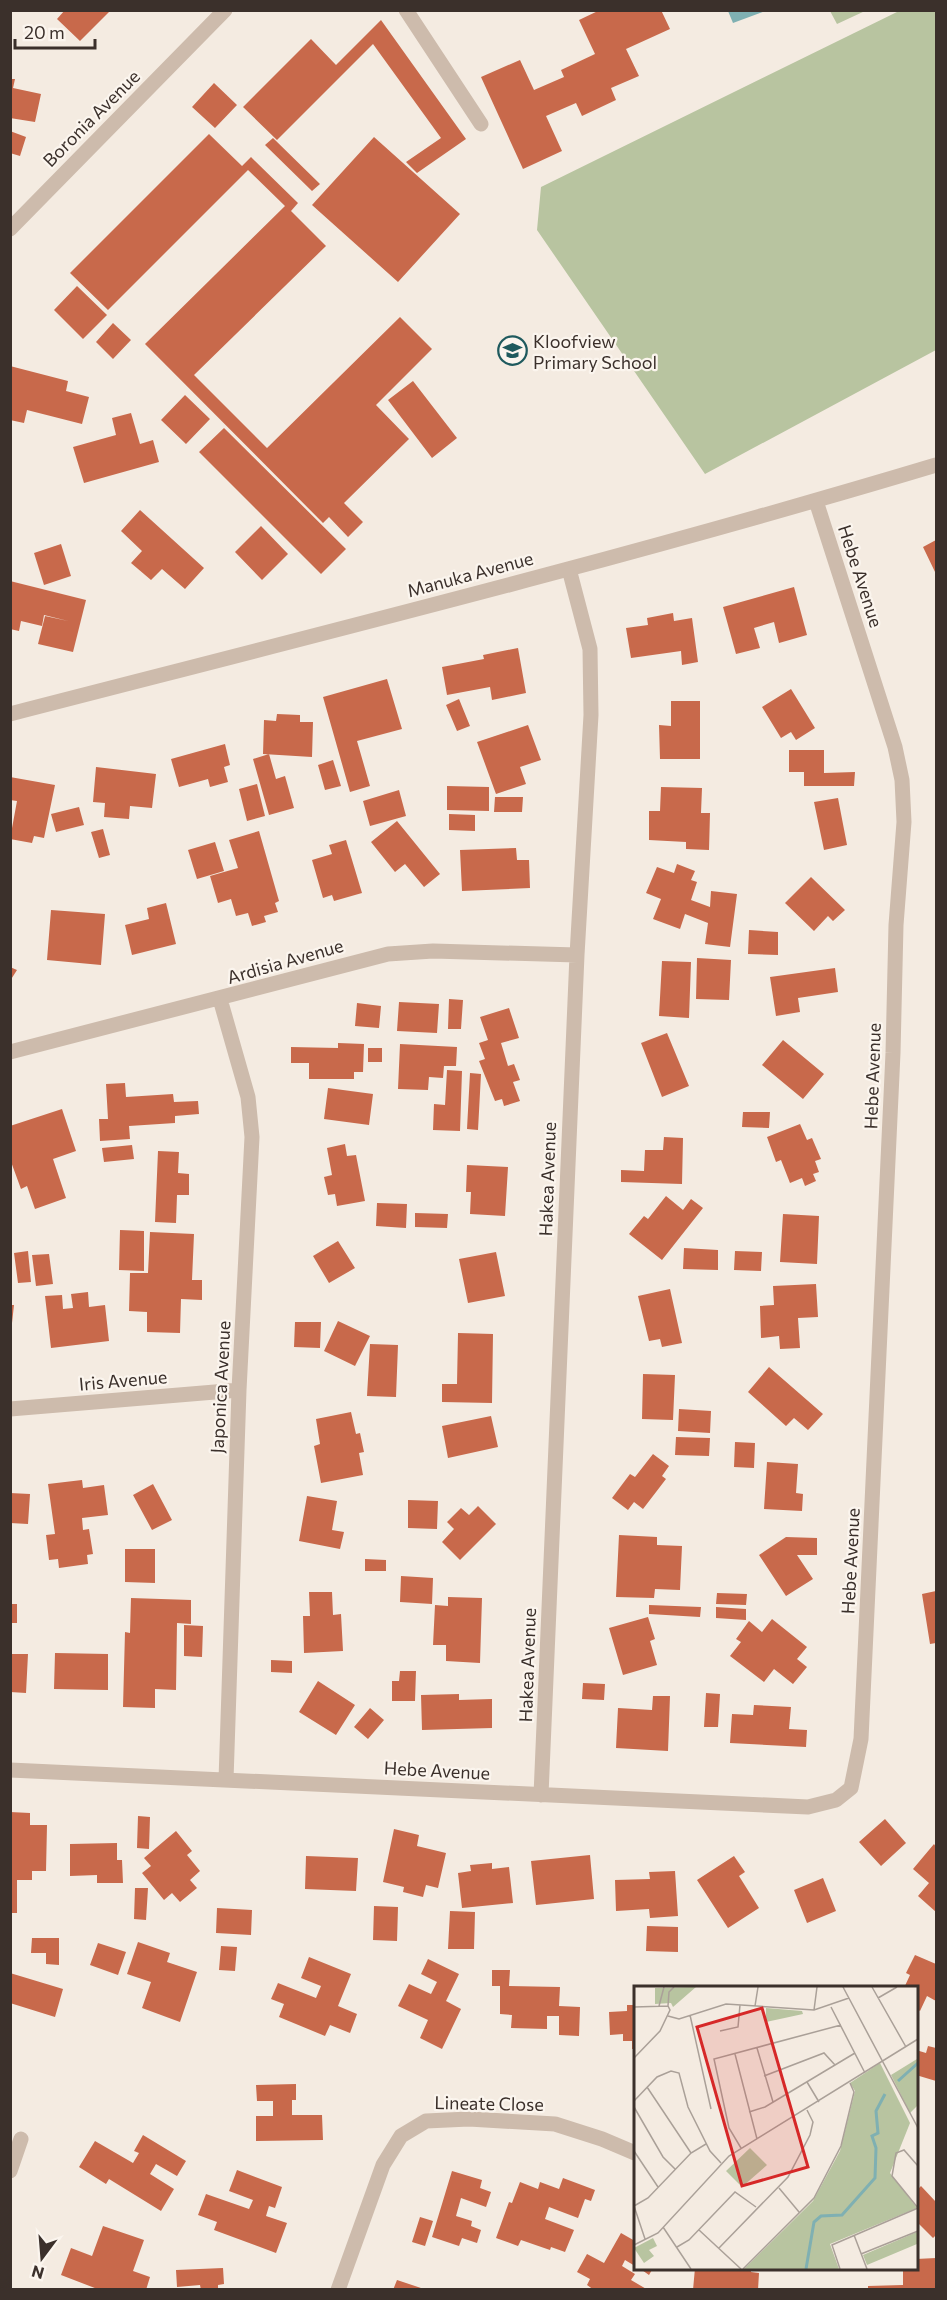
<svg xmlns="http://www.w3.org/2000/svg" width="947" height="2300" viewBox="0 0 947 2300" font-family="Commissioner,sans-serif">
  <rect width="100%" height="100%" fill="#f4ebe1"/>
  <path fill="#b8c4a0" d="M830,11H865L837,24Z
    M899,11H936V350L705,474L537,230L541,187Z"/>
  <path fill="#7fb0b2" d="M728,11H765L733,23Z"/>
  <path fill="#c8694b" d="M65,10H111L80,41L57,19Z
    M600,10H661L670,29L626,49L639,76L611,88L616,100L582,116L576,103L546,116L562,151L523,169L481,77L520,60L534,90L564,77L561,70L595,54L579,20Z
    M381,20L466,139L417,173L406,162L441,138L373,44L277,140L243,107L311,39L336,65Z
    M10,79H15L13,88L41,94L35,122L10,118Z
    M214,83L237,105L215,128L192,107Z
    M10,131L26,137L20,156L10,153Z
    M209,134L242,166L251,157L298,203L291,211L326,246L194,375L267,448L400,317L432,349L376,405L409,439L344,503L363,522L348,537L329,517L323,523L145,344L285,206L248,170L108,310L70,273Z
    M374,137L460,214L398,282L312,205Z
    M273,138L320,184L312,191L265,145Z
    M77,286L107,315L83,339L54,310Z
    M113,323L131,340L113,359L96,342Z
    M10,366L68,381L66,391L89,397L82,424L27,410L24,423L10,420Z
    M413,381L457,438L432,458L388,400Z
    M185,395L210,419L186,444L161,420Z
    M131,413L140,444L153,440L159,462L84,483L73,447L116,435L112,418Z
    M224,428L346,549L321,574L199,452Z
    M140,510L204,568L185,589L162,569L151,580L131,563L142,551L121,531Z
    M261,526L288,554L262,580L235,552Z
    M936,540V574L923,547Z
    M61,544L71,576L44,585L34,553Z
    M10,581L86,600L73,652L38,644L45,616L68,621L44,615L42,626L21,621L19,631L10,629Z
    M794,587L807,635L779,643L774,622L754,628L760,648L736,654L723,607Z
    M673,613L674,621L692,618L698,662L682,665L681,651L631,658L626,628L648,625L647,618Z
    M518,648L526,693L492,700L490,687L447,695L442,667L484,659L483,655Z
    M387,679L402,729L357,741L370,786L350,792L323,697Z
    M791,689L815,728L796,740L791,732L781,738L762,707Z
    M459,699L470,726L457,731L446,705Z
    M671,701H700V759H660L659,725L671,726Z
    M277,714L300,715V722H313L312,757L263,754L264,720L276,721Z
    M528,725L541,760L520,767L526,784L496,794L477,742Z
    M225,744L230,765L224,767L228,782L210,787L208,779L179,787L171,759Z
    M789,750H824V773L855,772L854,786H804V772H789Z
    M269,754L276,779L285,776L294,808L269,815L253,759Z
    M333,760L341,786L325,790L318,765Z
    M96,767L156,774L152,808L130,806L129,819L104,817L105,803L93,802Z
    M10,777L55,785L44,838L34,836L32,843L10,839L17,801L10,800Z
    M257,784L265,816L247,821L239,789Z
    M447,786L489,787V811L447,810Z
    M661,787L702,788L701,813H710L709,850L686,849V842L649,840V811H660Z
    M399,790L406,816L370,826L363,801Z
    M495,797H523L522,812H494Z
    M838,798L847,845L824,850L814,802Z
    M79,807L84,825L56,832L51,814Z
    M449,814L475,815V831L449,830Z
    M397,821L440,874L424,887L405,864L395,872L371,842Z
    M103,829L110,855L99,858L91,832Z
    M259,831L279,901L275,903L278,912L264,916L266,922L252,926L248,913L236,916L231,899L218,903L210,876L238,868L229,840Z
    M346,840L362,893L334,901L332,895L323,898L312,860L332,854L329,845Z
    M215,842L224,871L197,879L188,850Z
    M516,848L517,860H529L530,888L462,891L460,850Z
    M677,864L695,871L691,880L697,882L691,900L710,907L711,891L737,894L730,947L705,944L708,923L685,914L680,929L653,919L661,899L646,893L657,867L674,873Z
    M811,877L845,910L833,921L828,916L814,931L785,903Z
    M166,903L176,944L132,955L125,925L149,919L147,908Z
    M51,910L105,914L101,965L47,960Z
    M749,930L778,932V955L748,954Z
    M697,958L731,960L729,1000L696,999Z
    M662,961L691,962L689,1018L659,1016Z
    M10,967L17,970L10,981Z
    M835,968L838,992L798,998L800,1012L776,1016L770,977Z
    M449,999L463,1000L461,1029H448Z
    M399,1002L439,1004L437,1033L397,1031Z
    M357,1003L381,1006L379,1028L355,1026Z
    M509,1008L519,1038L501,1043L508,1066L514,1064L520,1080L513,1082L520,1101L504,1106L502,1099L495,1101L479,1061L485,1059L479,1043L488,1040L480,1017Z
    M667,1033L689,1086L662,1097L641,1043Z
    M783,1040L824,1074L803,1099L762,1065Z
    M338,1043L364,1044L363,1072H354V1079H309V1063H291V1047L338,1048Z
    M400,1044L457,1047L456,1066H444L443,1078L429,1077L428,1090L398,1089Z
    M368,1048H382V1062H368Z
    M447,1070L462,1071L460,1131L433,1130L434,1104L445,1105Z
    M470,1073L481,1074L478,1130L467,1129Z
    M125,1083L126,1097L173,1094L174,1102L198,1101L199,1114L175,1116V1123L129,1126L130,1139L100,1141L99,1119H108L106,1084Z
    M328,1088L373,1094L369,1125L324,1119Z
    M62,1109L76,1151L53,1159L66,1198L35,1209L27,1186L21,1189L10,1159V1126Z
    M743,1112H770L769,1128L742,1127Z
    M800,1124L807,1140L812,1138L821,1159L815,1161L819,1172L813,1174L816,1181L805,1186L802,1178L790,1183L781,1160L776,1162L767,1137Z
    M664,1137L683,1138L682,1184L621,1182V1170L644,1171L645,1150H663Z
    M345,1144L347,1156L356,1155L365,1201L337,1206L335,1194L328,1195L324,1177L332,1175L327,1148Z
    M132,1145L134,1159L104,1162L102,1148Z
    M158,1151L179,1152L178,1173L189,1174V1195H177L176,1223L155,1222Z
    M467,1165L508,1167L505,1216L470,1214L471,1192H466Z
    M666,1196L683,1210L691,1199L703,1208L662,1260L629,1234L644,1216L648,1219Z
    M377,1203L407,1204L406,1228L376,1226Z
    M415,1213L448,1214L447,1228L415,1227Z
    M783,1214L819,1216L817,1264L780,1262Z
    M120,1230L144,1231V1271L119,1270Z
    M150,1232L194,1234L192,1280H202V1300L181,1299L180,1333L147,1332V1312L129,1311L130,1273H148Z
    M338,1241L355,1268L329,1283L313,1256Z
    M684,1248L718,1250V1270L683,1269Z
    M28,1251L31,1282L18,1283L14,1253Z
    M735,1251L762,1252L761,1271L734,1270Z
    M496,1252L505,1296L468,1303L459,1259Z
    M49,1254L53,1284L36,1286L32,1255Z
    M816,1284L818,1317L798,1318L800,1348L780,1349L779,1336L761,1338L760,1306L774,1305L773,1286Z
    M670,1289L682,1343L662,1347L660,1339L649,1341L638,1296Z
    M88,1292L89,1307L105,1305L109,1341L51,1348L45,1296L62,1295L63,1309L73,1308L71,1294Z
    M10,1305H14L12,1323L10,1322Z
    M338,1321L370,1336L355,1366L324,1351Z
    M295,1322H321L320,1348L294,1347Z
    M458,1333L493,1334L492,1403L442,1402V1384H457Z
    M370,1344L398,1345L396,1397L367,1396Z
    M769,1367L823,1414L808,1430L794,1418L786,1426L748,1392Z
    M643,1374L675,1375L673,1420L642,1419Z
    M679,1409L711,1411L710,1433L678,1431Z
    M351,1412L356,1434L360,1433L364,1452L359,1453L363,1475L321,1483L314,1446L320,1444L316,1419Z
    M491,1416L498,1447L448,1458L442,1426Z
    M676,1437L710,1438L709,1456L675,1455Z
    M735,1442L755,1443L754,1468L734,1467Z
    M653,1454L669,1466L662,1476L666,1479L643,1509L634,1502L628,1510L612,1498L630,1474L635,1477Z
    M767,1462L798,1464L796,1493L803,1494L802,1511L764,1509Z
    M82,1480L83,1488L104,1485L108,1515L82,1518L83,1530L89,1529L93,1554L87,1555L88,1564L59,1568L58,1559L49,1560L46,1535L55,1534L48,1484Z
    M153,1484L172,1520L152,1530L133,1495Z
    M10,1493L30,1494L28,1524L10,1523Z
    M307,1496L337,1501L332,1530L344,1532L340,1549L299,1541Z
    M408,1500L438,1501L437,1529L408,1528Z
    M478,1506L496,1524L460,1560L442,1542L454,1529L447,1522L461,1508L469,1515Z
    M619,1535L657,1537V1545L682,1546L680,1590L655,1589L654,1598L616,1597Z
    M786,1537L817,1538V1555H797L813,1579L786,1596L759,1555Z
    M125,1549H155V1583L125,1582Z
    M365,1559L386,1560V1571H365Z
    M401,1576L433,1578L432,1604L400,1602Z
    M936,1591V1643L930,1644L922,1594Z
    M309,1592H332L333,1615L341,1614L343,1651L304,1653L303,1616H310Z
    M717,1593L747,1594L746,1605L716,1604Z
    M448,1597L482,1598L480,1663L446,1661V1645H433L435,1605L448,1606Z
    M131,1598L191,1600V1624L177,1623L176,1690L155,1689V1708L123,1707L125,1632L130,1633Z
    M10,1604H17V1623H10Z
    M649,1605L701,1607L700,1617L649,1614Z
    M716,1607L746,1609V1620L716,1618Z
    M648,1617L655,1639L650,1641L657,1665L623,1675L609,1628Z
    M772,1619L807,1647L797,1659L807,1667L793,1684L774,1669L764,1682L730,1656L741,1642L736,1639L749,1621L762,1632Z
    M184,1625L203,1626L202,1657L184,1656Z
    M55,1653L108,1654V1690L54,1689Z
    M10,1654H28L26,1693L10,1692Z
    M271,1660L292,1661V1673L271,1672Z
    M400,1671H416L415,1701H392V1681H399Z
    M318,1681L355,1705L336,1735L299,1712Z
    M583,1683L605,1684L604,1700L582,1699Z
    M706,1693L720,1694L718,1727H704Z
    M459,1694V1700L492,1699V1728L422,1730L421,1695Z
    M653,1696H670L668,1751L616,1748L618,1708L652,1710Z
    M754,1705L791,1707L789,1729L807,1730L806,1747L730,1743L732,1714L753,1715Z
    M370,1708L384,1720L368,1739L354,1727Z
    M10,1812L30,1813V1825H47L46,1871H32V1880H17V1913H10Z
    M138,1816L150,1817L149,1849L137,1848Z
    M885,1819L906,1843L881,1866L859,1842Z
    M394,1829L419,1835L417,1846L446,1853L438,1888L426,1885L423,1897L403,1892L404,1887L383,1882Z
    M176,1831L192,1851L187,1855L200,1871L190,1880L197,1888L180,1902L172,1893L164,1900L142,1873L151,1866L144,1858Z
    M117,1843V1860H122L123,1883H97V1875L70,1876V1844Z
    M934,1844L936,1847V1912L918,1896L929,1883L913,1869Z
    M590,1855L594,1899L536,1905L531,1861Z
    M306,1856L358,1858L356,1891L305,1889Z
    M734,1856L745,1872L739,1876L759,1908L728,1928L697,1880Z
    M492,1863V1869L509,1867L513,1903L462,1908L458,1873L471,1871L470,1865Z
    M675,1871L678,1916L650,1918L649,1909L616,1911L615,1880L650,1879L649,1872Z
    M823,1878L836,1911L807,1923L794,1890Z
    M135,1888H148L146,1920L134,1919Z
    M374,1906L398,1907L397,1941L373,1940Z
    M217,1908L252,1910L251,1935L216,1933Z
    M450,1911L475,1912L474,1949H448Z
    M647,1926L678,1927V1952L646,1951Z
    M32,1938H59V1965L46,1964V1953H31Z
    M138,1942L170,1953L167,1962L197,1972L180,2022L142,2008L151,1982L127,1974Z
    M98,1943L126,1952L118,1975L90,1965Z
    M221,1946L237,1947L235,1971L219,1970Z
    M915,1955L936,1964V2001L927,1996L920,2011L916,2008V1988H904L910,1975L906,1973Z
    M309,1957L351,1974L338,2006L357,2014L350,2033L330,2025L325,2036L279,2017L284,2004L271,1999L278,1983L316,1998L321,1986L301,1978Z
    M428,1959L459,1974L446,2001L461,2009L442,2049L420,2038L428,2020L398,2006L409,1984L431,1994L437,1982L421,1974Z
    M492,1970H510L509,1986L560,1987L559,2006L580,2007L579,2036L559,2035V2016H547V2029L511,2028L512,2015L500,2014V1986H492Z
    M10,1973L63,1989L55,2017L10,2003Z
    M627,2005H635V2049H632V2041H623V2034L610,2035L609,2012L627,2011Z
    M928,2046L936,2048V2081L916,2075V2050L926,2053Z
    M296,2084V2100H292V2115H322L323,2140L256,2141V2116H273V2101H257L256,2085Z
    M143,2135L186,2161L177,2176L156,2164L150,2174L174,2189L161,2211L109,2179L106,2184L79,2167L95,2141L133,2163L139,2153L134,2151Z
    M237,2170L282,2187L275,2208L269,2206L266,2216L287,2223L276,2253L214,2230L217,2222L198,2215L206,2194L249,2209L253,2200L229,2191Z
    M452,2171L482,2180L480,2188L491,2192L486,2207L461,2198L456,2216L472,2221L471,2226L481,2230L477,2243L462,2238L459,2246L432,2237Z
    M563,2178L595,2190L591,2201L585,2199L578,2218L549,2207L545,2219L574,2230L565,2252L551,2247L550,2250L521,2240L518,2246L496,2238L509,2202L512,2203L520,2182L538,2189L540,2182L559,2189Z
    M921,2186L936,2202V2235L933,2238L916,2221V2191Z
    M420,2217L433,2221L425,2246L412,2242Z
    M103,2226L144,2240L133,2271L150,2277L146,2290H100L61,2275L71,2248L92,2256Z
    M621,2233L635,2241V2266L625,2260L622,2266L635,2274L631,2280L648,2290H594L587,2285L590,2279L577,2272L587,2254L604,2263Z
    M936,2258V2290H868V2286L903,2285V2268H916V2259Z
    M223,2268L224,2284L218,2285V2290H201L200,2285L177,2287L176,2270Z
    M639,2268H653L649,2275Z
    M695,2268H751V2272L759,2273L758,2290H693Z
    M397,2280L424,2289L423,2290H393Z"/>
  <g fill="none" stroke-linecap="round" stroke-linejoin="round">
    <path stroke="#cdbbac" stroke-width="15" d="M406,10L481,124
      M10,229L225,10
      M10,714C320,634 630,557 936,465
      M220,999L248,1097L252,1137L239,1390L226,1780
      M10,1052L388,954L433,951L577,955
      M10,1409L239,1390
      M10,1770L808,1807L836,1800L851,1788L861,1739L893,1053L896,925L904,822L902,780L895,747L816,501
      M541,1795L577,955L591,715L590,649L569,569
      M10,2171L21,2139
      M338,2290L383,2165L401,2136L426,2121L469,2119L555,2124L602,2139L635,2153"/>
  </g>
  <defs>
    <symbol id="school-ring" viewBox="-11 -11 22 22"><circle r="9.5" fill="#fbf5ee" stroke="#1f5a5e" stroke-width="1.5"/><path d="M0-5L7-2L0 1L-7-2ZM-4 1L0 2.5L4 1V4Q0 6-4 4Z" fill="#1f5a5e"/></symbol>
  </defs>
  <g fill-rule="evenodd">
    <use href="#school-ring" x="496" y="334" width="33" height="33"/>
  </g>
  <g text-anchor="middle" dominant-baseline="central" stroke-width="4.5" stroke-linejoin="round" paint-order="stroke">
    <g font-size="18" fill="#3b302b" stroke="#fbf5ee">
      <text transform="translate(91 118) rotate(-45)">Boronia Avenue</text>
      <text transform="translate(470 574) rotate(-15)">Manuka Avenue</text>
      <text transform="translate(861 576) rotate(72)">Hebe Avenue</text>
      <text transform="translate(285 961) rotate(-16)">Ardisia Avenue</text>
      <text transform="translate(872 1076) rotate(-88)">Hebe Avenue</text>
      <text transform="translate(547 1179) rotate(-88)">Hakea Avenue</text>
      <text transform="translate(123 1380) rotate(-5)">Iris Avenue</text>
      <text transform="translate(220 1387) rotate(-87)">Japonica Avenue</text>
      <text transform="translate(850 1561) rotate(-87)">Hebe Avenue</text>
      <text transform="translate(527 1665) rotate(-88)">Hakea Avenue</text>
      <text transform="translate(437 1770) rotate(3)">Hebe Avenue</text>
      <text transform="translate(489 2103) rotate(1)">Lineate Close</text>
    </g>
    <g font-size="18" fill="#3b302b" stroke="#fbf5ee" text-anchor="start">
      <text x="533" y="341">Kloofview<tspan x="533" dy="21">Primary School</tspan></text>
    </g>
  </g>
  <g transform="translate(634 1986)">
    <rect width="284" height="284" fill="#f4ebe1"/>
    <path d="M62,1L39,21L37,17L21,18V2ZM132,22L168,25L169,28L132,36ZM283,73V120L276,127L257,89ZM246,77L276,137L256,187L283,222L196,258L205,283H110L179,215L206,165L221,105L216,97ZM116,162L133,179L108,201L92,185ZM283,246V258L233,279L229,269ZM19,252L23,260L15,264L20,270L10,277L0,262Z" fill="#b8c4a0"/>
    <path fill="none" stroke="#7fb0b2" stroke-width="3" d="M264,95L284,77M172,283L180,236L187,230L208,229L241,192L242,162L238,150L244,147L242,125L251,108"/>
    <path fill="none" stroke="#aaa098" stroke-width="1.5" d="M209,1L284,142M238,1L272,61M244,12L263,1M25,20L30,1M34,20L35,6L40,1M121,20L124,1M0,21L34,20L36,24L26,45L0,72M197,21L231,87M180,24L183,1M56,29L77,123M34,30L45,33L92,18L180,24L215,12M86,45L104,41L106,19M123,62L139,116M101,68L123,153M130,90L190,67L201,79M173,96L185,116M13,101L57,167M0,115L23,91L37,85L45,87L54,121L76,165L87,177M0,121L29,171L41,183M115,126L131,121L221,67M107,162L95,142L80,73L207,39M0,165L24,201M284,180L270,164L262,167L258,190L284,222M145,202L165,226M0,220L14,212L57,167L72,158M0,220L11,253M29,241L57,283M65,244L107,283M220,249L233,283M0,259L24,247L95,170L284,53M43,261L55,254L101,206L122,221M85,262L154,191L176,149L179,136L173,124M227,268L284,245M109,283L180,212L207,160L220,106L216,97M206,283L198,259L284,222"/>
    <path fill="#d62828" fill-opacity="0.15" stroke="#d62828" stroke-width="3" d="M128,22L174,181L108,200L63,41Z"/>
    <rect width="284" height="284" fill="none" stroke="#3b302b" stroke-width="3"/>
  </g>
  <rect width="947" height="2300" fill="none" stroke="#3b302b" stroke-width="24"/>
  <g transform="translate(42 2258) rotate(196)" stroke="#fbf5ee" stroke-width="4.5" paint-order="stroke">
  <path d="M0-4.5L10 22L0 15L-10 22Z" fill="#3b302b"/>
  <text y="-9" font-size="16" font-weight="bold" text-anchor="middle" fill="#3b302b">N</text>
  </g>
  <path d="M15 39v9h80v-9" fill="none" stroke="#3b302b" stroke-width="3"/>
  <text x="24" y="39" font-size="18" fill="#3b302b" stroke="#fbf5ee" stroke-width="4.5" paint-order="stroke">20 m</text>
</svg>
